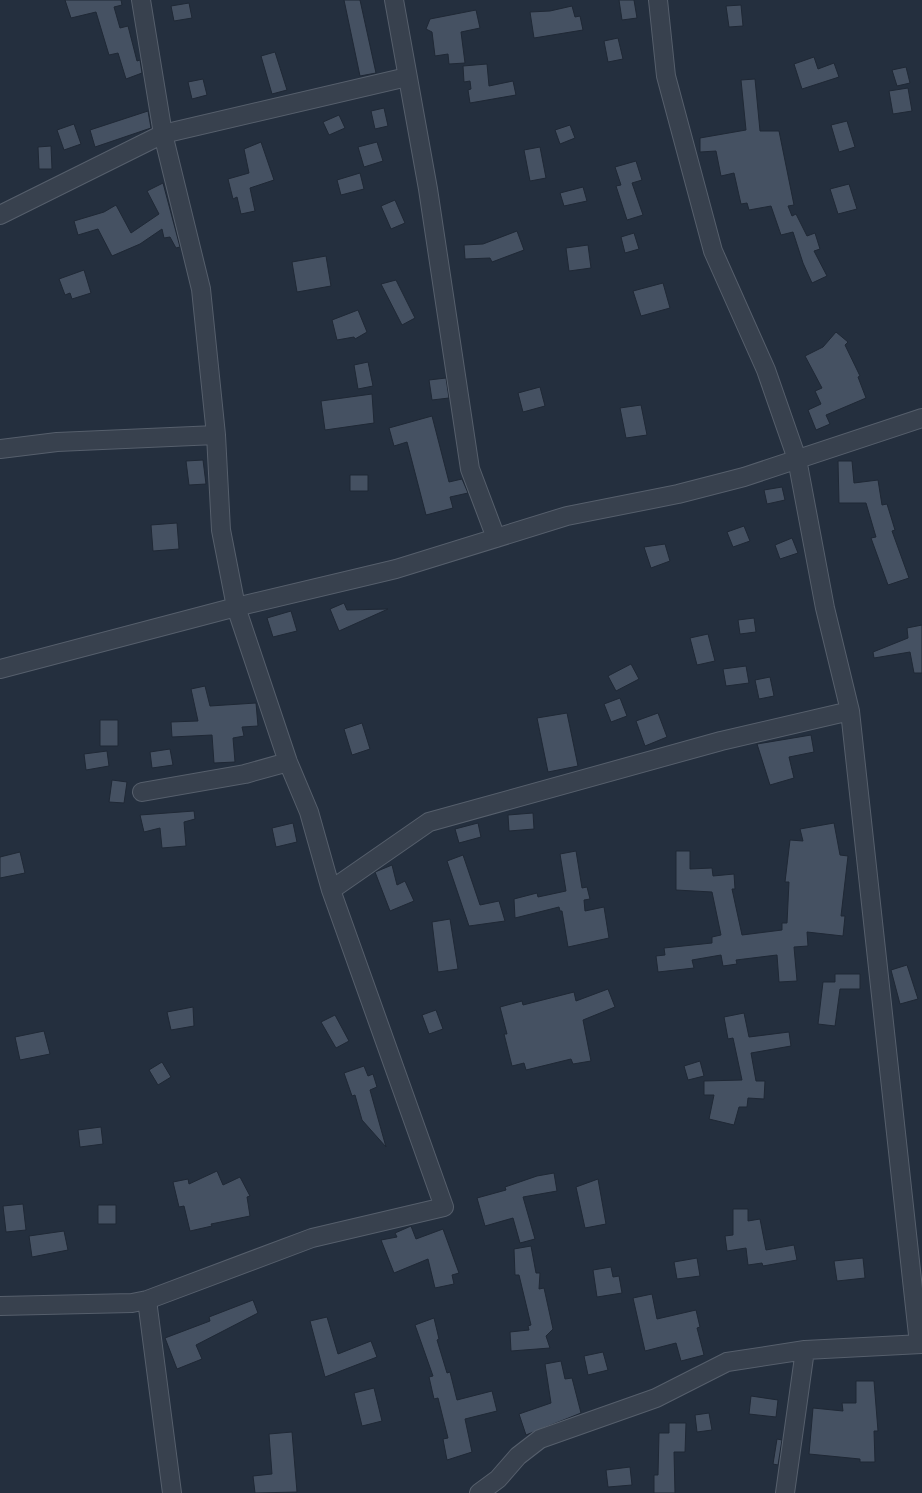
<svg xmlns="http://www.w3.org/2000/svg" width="922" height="1493" viewBox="0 0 922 1493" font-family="'IBM Plex Sans',sans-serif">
  <rect width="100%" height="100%" fill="#242f3e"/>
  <path fill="#455162" stroke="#1f2835" d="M65,0H121L122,5L114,7L120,28L128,26L137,61L140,60L142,73L126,79L118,53L109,55L96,12L71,18Z
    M344,0H360L376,73L360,76Z
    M619,0H634L637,18L622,20Z
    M189,3L192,18L174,21L171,6Z
    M741,5L743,26L729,27L726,6Z
    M572,6L575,17L580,16L583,30L534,38L530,12L550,11Z
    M476,10L480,28L461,32L465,63L449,64L448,54L435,56L432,32L426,29L430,19Z
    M618,38L623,59L608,62L604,41Z
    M275,52L287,90L272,94L261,56Z
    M814,57L818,69L834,63L839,77L802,89L794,64Z
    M487,64L489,86L513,81L516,95L470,103L468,90L471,89L470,81L464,82L463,66Z
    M906,67L910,83L897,86L892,70Z
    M203,79L207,95L192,99L188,82Z
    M755,79L760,131H779L794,205L788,206L792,216L796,214L807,236L815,233L820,249L814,251L827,276L812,283L803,263L793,232L781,235L771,206L749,210L747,203L741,204L734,173L721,176L716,151L700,152V138L746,130L741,80Z
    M908,88L912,111L893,114L889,91Z
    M384,108L388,126L375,129L371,111Z
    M148,111L151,128L95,147L90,130Z
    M339,115L345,128L329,135L323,122Z
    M847,121L855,147L839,152L831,125Z
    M74,124L81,144L64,150L57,130Z
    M570,125L575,138L560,144L555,130Z
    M261,142L274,180L250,188L255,211L241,214L237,197L233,199L228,179L249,173L244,149Z
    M377,142L383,161L364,167L358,147Z
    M51,146L52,169H39L38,147Z
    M540,147L546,178L530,181L524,150Z
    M636,161L642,180L632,183L643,215L627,220L616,186L621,185L615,167Z
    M360,173L364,189L341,195L337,180Z
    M163,183L180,247L176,248L170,237L164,238L162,229L140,244L112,256L98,229L78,235L74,221L104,212L116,205L131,233L159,214L147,191Z
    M849,184L857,209L838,214L830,189Z
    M583,187L587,201L564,206L560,193Z
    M395,200L405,223L391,229L381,206Z
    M517,231L524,250L492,262L490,258L465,259L464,245L483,244Z
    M634,233L639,249L625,253L621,237Z
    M588,245L591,268L569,271L566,248Z
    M326,256L331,286L297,292L292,262Z
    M84,270L91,293L72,299L70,293L65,295L59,279Z
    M396,280L415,318L402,325L381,284Z
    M663,283L670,308L641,316L633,291Z
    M358,310L367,332L355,339L354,337L337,340L332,320Z
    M836,332L848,342L845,345L860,376L858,377L866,398L826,415L830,424L816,430L808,410L821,404L815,391L822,388L805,356L823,347Z
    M368,362L373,386L358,389L354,365Z
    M446,378L449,398L432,400L429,380Z
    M540,387L545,406L523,412L518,393Z
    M372,394L374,423L325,430L321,401Z
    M641,405L647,435L626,438L620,408Z
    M432,416L449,482L462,479L468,493L450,497L453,508L426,515L407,442L394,446L389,428Z
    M203,460L206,484L189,485L186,461Z
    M838,461H852L854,483L878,480L882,505L887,504L895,530L892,531L909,578L888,585L871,538L876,537L866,503H839Z
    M350,475H368V491H350Z
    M782,487L785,500L767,504L764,490Z
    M177,523L179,549L153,551L151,525Z
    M744,526L750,541L733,547L727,532Z
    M792,538L798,553L780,559L775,545Z
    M665,544L670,561L651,568L644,547Z
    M344,603L347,610L388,609L339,631L330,609Z
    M291,611L297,631L273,637L267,618Z
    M754,618L756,632L740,634L738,620Z
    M922,625V673H914L910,652L874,658L873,652L908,638L907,628Z
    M708,634L715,661L697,665L690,638Z
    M631,664L639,679L616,691L608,676Z
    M746,666L749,683L726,686L723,669Z
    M770,677L774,696L759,699L755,680Z
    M205,686L210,706L256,703L258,726L242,727L244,736L233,738L235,762L214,763L212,735L172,737L171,722L198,721L191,689Z
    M620,698L627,716L611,722L604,704Z
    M567,713L578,766L548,772L537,718Z
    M658,713L667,737L645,746L636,721Z
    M100,720H118V746H100Z
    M362,723L370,749L352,755L344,729Z
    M811,735L814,752L789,757L794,778L770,785L757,744Z
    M170,749L173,765L152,768L150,752Z
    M107,751L109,766L86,770L84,754Z
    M112,780L127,782L124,803L109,802Z
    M194,811L195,819L184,822L186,846L162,848L160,828L144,832L140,815Z
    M533,813L534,829L509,831L508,815Z
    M293,823L297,842L276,847L272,828Z
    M478,823L481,837L459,843L455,829Z
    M834,823L840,855L848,856L841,916H845L843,936L807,932L808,946L794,947L797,981L779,982L777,955L736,960L737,964L723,966L721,955L692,960L694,968L658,972L656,956L665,955L664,948L712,943V937L721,935L712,892L676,890V851H690V869L712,868L713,876L734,874L735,889H732L742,935L782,930V923H787L789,882H785L790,840L803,841L800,829Z
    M576,851L582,888L587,887L590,899L584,900L585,911L604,907L609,938L568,947L562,911H560L559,907L515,918L514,899L537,893L538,897L566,891L560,854Z
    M20,852L25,873L0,878V857Z
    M463,855L480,905L499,901L505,921L469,926L447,861Z
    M392,865L397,885L405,881L414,901L390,911L375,872Z
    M450,919L458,969L438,972L432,922Z
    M907,965L918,999L900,1004L891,970Z
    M835,974H860V989H840L835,1026L818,1024L823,982H835Z
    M608,989L615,1007L583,1020L591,1061L573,1064L571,1059L526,1070L524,1063L512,1066L504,1034H507L500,1007L522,1001L523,1005L574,992L576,1001Z
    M193,1007L194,1026L171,1030L167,1012Z
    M436,1010L443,1029L429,1034L422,1015Z
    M744,1013L749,1037L789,1032L791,1046L751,1053L756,1081H765L764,1099L748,1098L747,1107H739L734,1125L709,1119L714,1095H704V1081L742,1080L733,1038L728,1039L724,1017Z
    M335,1015L349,1041L336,1048L321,1022Z
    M44,1031L50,1054L20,1060L15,1037Z
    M700,1061L704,1076L688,1080L684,1066Z
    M162,1062L171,1077L158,1085L149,1070Z
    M364,1066L368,1076L373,1074L377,1087L370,1090L386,1147L362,1120L355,1095L352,1096L344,1073Z
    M101,1127L103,1144L80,1147L78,1130Z
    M217,1171L223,1185L240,1177L250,1196L247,1197L250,1216L211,1224L212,1226L190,1231L184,1206L179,1207L173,1182L188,1179L189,1184Z
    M554,1173L557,1191L523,1197L535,1239L520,1243L513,1218L485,1226L477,1198L506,1190L505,1187L537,1176Z
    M598,1179L606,1224L585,1228L576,1187Z
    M23,1204L26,1230L6,1232L3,1206Z
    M98,1205H116V1224H98Z
    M733,1209H748V1221L760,1219L766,1250L794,1245L797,1260L763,1266L762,1263L748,1265L746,1248L727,1251L725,1236L733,1235Z
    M411,1226L416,1239L443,1229L459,1273L452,1275L454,1284L435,1288L428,1259L394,1273L381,1240L397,1237L395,1233Z
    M64,1231L68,1250L32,1257L29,1236Z
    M531,1246L536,1273H540L539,1289L544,1288L553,1329L546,1336L550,1348L511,1351L510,1332L529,1330L528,1326L531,1325L519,1275H515L514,1249Z
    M697,1258L700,1276L677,1279L674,1262Z
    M863,1258L865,1278L837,1281L834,1261Z
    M611,1267L613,1277L619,1276L622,1293L597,1297L593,1270Z
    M652,1294L657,1319L696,1310L700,1327L697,1328L704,1355L681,1361L676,1343L645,1351L633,1298Z
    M253,1300L258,1313L196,1345L202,1359L177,1369L165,1338L210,1321L209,1317Z
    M327,1317L338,1354L371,1341L377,1357L325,1377L310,1321Z
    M434,1318L439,1339L437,1340L447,1373L450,1372L457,1400L492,1391L497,1411L465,1419L472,1452L447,1460L443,1439L448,1438L438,1398L434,1399L429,1377L433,1376L415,1325Z
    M603,1352L608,1370L588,1375L584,1356Z
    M561,1361L565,1379L572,1378L581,1413L526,1435L519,1414L551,1403L545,1364Z
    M856,1381H874L878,1431H874L875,1462H860V1459L809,1454L813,1408L843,1411L842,1403H856Z
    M374,1388L382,1421L362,1426L354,1393Z
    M751,1396L778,1400L776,1417L749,1414Z
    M709,1413L712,1430L697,1432L695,1415Z
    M669,1423H686L685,1452H674L675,1493H654V1475H658L659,1433H669Z
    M292,1432L297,1492L255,1493L253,1476L272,1474L269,1434Z
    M777,1439L782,1440L778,1465L773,1464Z
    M630,1467L632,1485L608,1487L606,1470Z"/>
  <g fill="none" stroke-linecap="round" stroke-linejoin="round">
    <defs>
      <path id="street" d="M394,0L428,189L470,469L496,538
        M658,0L666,76L713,251L766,370L797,459L825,608L850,711L919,1344
        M0,215L163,134L407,77
        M0,449L57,442L216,435
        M0,669L236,607L396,569L567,516L678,494L744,477L922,418
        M142,792L245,774L288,762
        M331,890L429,822L721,741L850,711
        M147,1300L172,1493
        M0,1306L132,1303L147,1300L312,1238L444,1207L331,890L309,812L288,762L236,607L221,530L216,435L201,289L163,134L141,0
        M479,1493L498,1479L518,1456L540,1439L656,1398L727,1362L805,1350L922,1344
        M785,1493L805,1350"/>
    </defs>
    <use href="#street" stroke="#565f6c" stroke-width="20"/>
    <use href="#street" stroke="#38414e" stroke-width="18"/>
  </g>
</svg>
